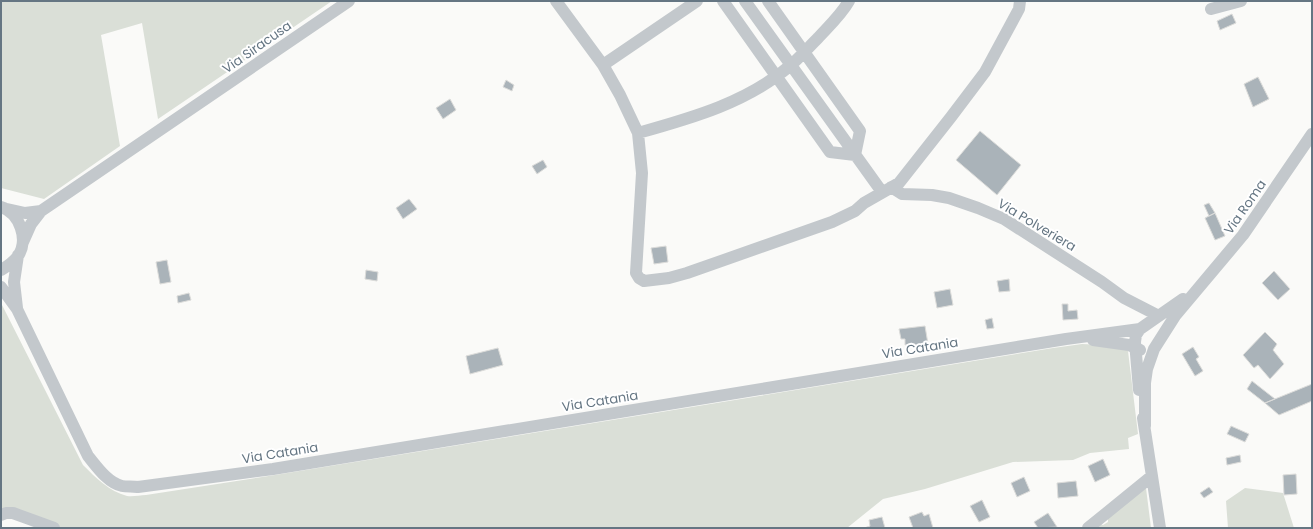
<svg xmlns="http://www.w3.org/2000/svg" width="1313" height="529" viewBox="0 0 1313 529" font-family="Poppins,sans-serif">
  <rect width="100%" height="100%" fill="#fafaf8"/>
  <path fill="#dadfd7" d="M1,1H332L158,119L142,23L101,35L120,146L44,199L1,188Z
    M1,303L83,465C96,478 109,491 127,496C133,497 140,495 146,495L275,475L1053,348L1082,344L1104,345L1126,349L1128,351L1138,434L1128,438L1129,449L1090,453L1073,460L1013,462L925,489L883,499L847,528H61L9,510L1,511Z
    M1146,488L1151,528H1095L1100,524L1103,525L1108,522V517Z
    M1245,488L1283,493L1294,528H1228L1226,501Z"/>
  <path fill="#aab3b9" stroke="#dcdcda" d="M1232,14L1236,23L1220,30L1217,21Z
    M1258,77L1269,99L1253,107L1244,84Z
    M506,80L514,85L512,91L503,87Z
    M450,99L456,110L443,119L436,108Z
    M980,131L1021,165L997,195L956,160Z
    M543,160L547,167L537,174L532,166Z
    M409,199L417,209L403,219L396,208Z
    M1209,203L1215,213L1209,216L1204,205Z
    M1215,213L1225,236L1215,240L1205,218Z
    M666,246L668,262L654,264L651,248Z
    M167,260L171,282L160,284L156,262Z
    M366,270L378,272L377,281L365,279Z
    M1274,271L1290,289L1278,300L1262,283Z
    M1009,279L1010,291L999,292L997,281Z
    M950,289L953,305L937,308L934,292Z
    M189,293L191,300L178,303L177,296Z
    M1062,304H1068V311L1077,310L1078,319L1063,320Z
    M992,318L994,328L987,329L985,320Z
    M925,326L928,344L915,346V344L905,345V339H901L899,329Z
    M1265,332L1277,344L1273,350L1284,364L1270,379L1258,365L1254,368L1243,355Z
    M1193,347L1199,357L1196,359L1203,371L1195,376L1182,354Z
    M498,348L503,365L470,374L466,356Z
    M1252,381L1275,399L1265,403L1247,389Z
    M1312,384V401L1279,415L1265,403Z
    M1231,426L1249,434L1245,442L1227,434Z
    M1240,455L1241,462L1227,465L1226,458Z
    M1103,459L1110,475L1095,482L1088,466Z
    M1296,474L1297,494L1284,495L1283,475Z
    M1024,477L1030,491L1017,497L1011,483Z
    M1076,481L1078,496L1058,498L1057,483Z
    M1209,487L1213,492L1204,498L1200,493Z
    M982,500L990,517L979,522L970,506Z
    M922,512L924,516L929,514L933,528H913L909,517Z
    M1048,513L1057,527L1038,528L1034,522Z
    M882,517L885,528H864L870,526L869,520Z"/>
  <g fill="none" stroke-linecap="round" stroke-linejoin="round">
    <path stroke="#c3c8cc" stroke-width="12" d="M556,1L603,65L620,95L638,133L642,173L636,273L639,278L644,281L669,278L687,273L832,222L855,211L864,203L899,183L951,117L985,72L1019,9L1020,1
      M723,1L830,152L855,155L860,131L768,1
      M745,1L882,192
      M1211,9L1241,1
      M603,65L697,1
      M638,133C692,118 749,102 792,64C801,56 809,47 818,38C829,26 841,15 849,1
      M891,187L902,194L932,195L949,198L978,208L1004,219L1102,282L1124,298L1159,316
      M1,207C20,213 29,240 18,256C13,263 8,266 1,270
      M7,209L25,213L41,211
      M23,242L31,224L41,211L349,1
      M1,287L17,309L88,456C97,467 108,483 122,486C127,487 133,486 138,487L273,469L1066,339L1140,329
      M17,308L14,282L18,255
      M1093,340L1129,345L1140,350
      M1139,390L1135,342L1136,335L1140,329L1183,299
      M1143,418L1160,528
      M1145,426V383L1147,369L1154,349L1175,316L1243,235L1312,134
      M1,515L6,513H13L54,528
      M1088,528L1152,476"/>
  </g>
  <g text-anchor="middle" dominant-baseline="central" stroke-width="4" stroke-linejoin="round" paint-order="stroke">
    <g font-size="13" fill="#657683" stroke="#fff">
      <text transform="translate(257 47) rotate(-35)">Via Siracusa</text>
      <text transform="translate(1245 207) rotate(-55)">Via Roma</text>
      <text transform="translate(1037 225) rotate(31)">Via Polveriera</text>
      <text transform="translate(920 348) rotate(-9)">Via Catania</text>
      <text transform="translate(600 401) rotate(-9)">Via Catania</text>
      <text transform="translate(280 453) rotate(-9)">Via Catania</text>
    </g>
  </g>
  <rect width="1313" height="529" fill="none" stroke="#657683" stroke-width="4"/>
</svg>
